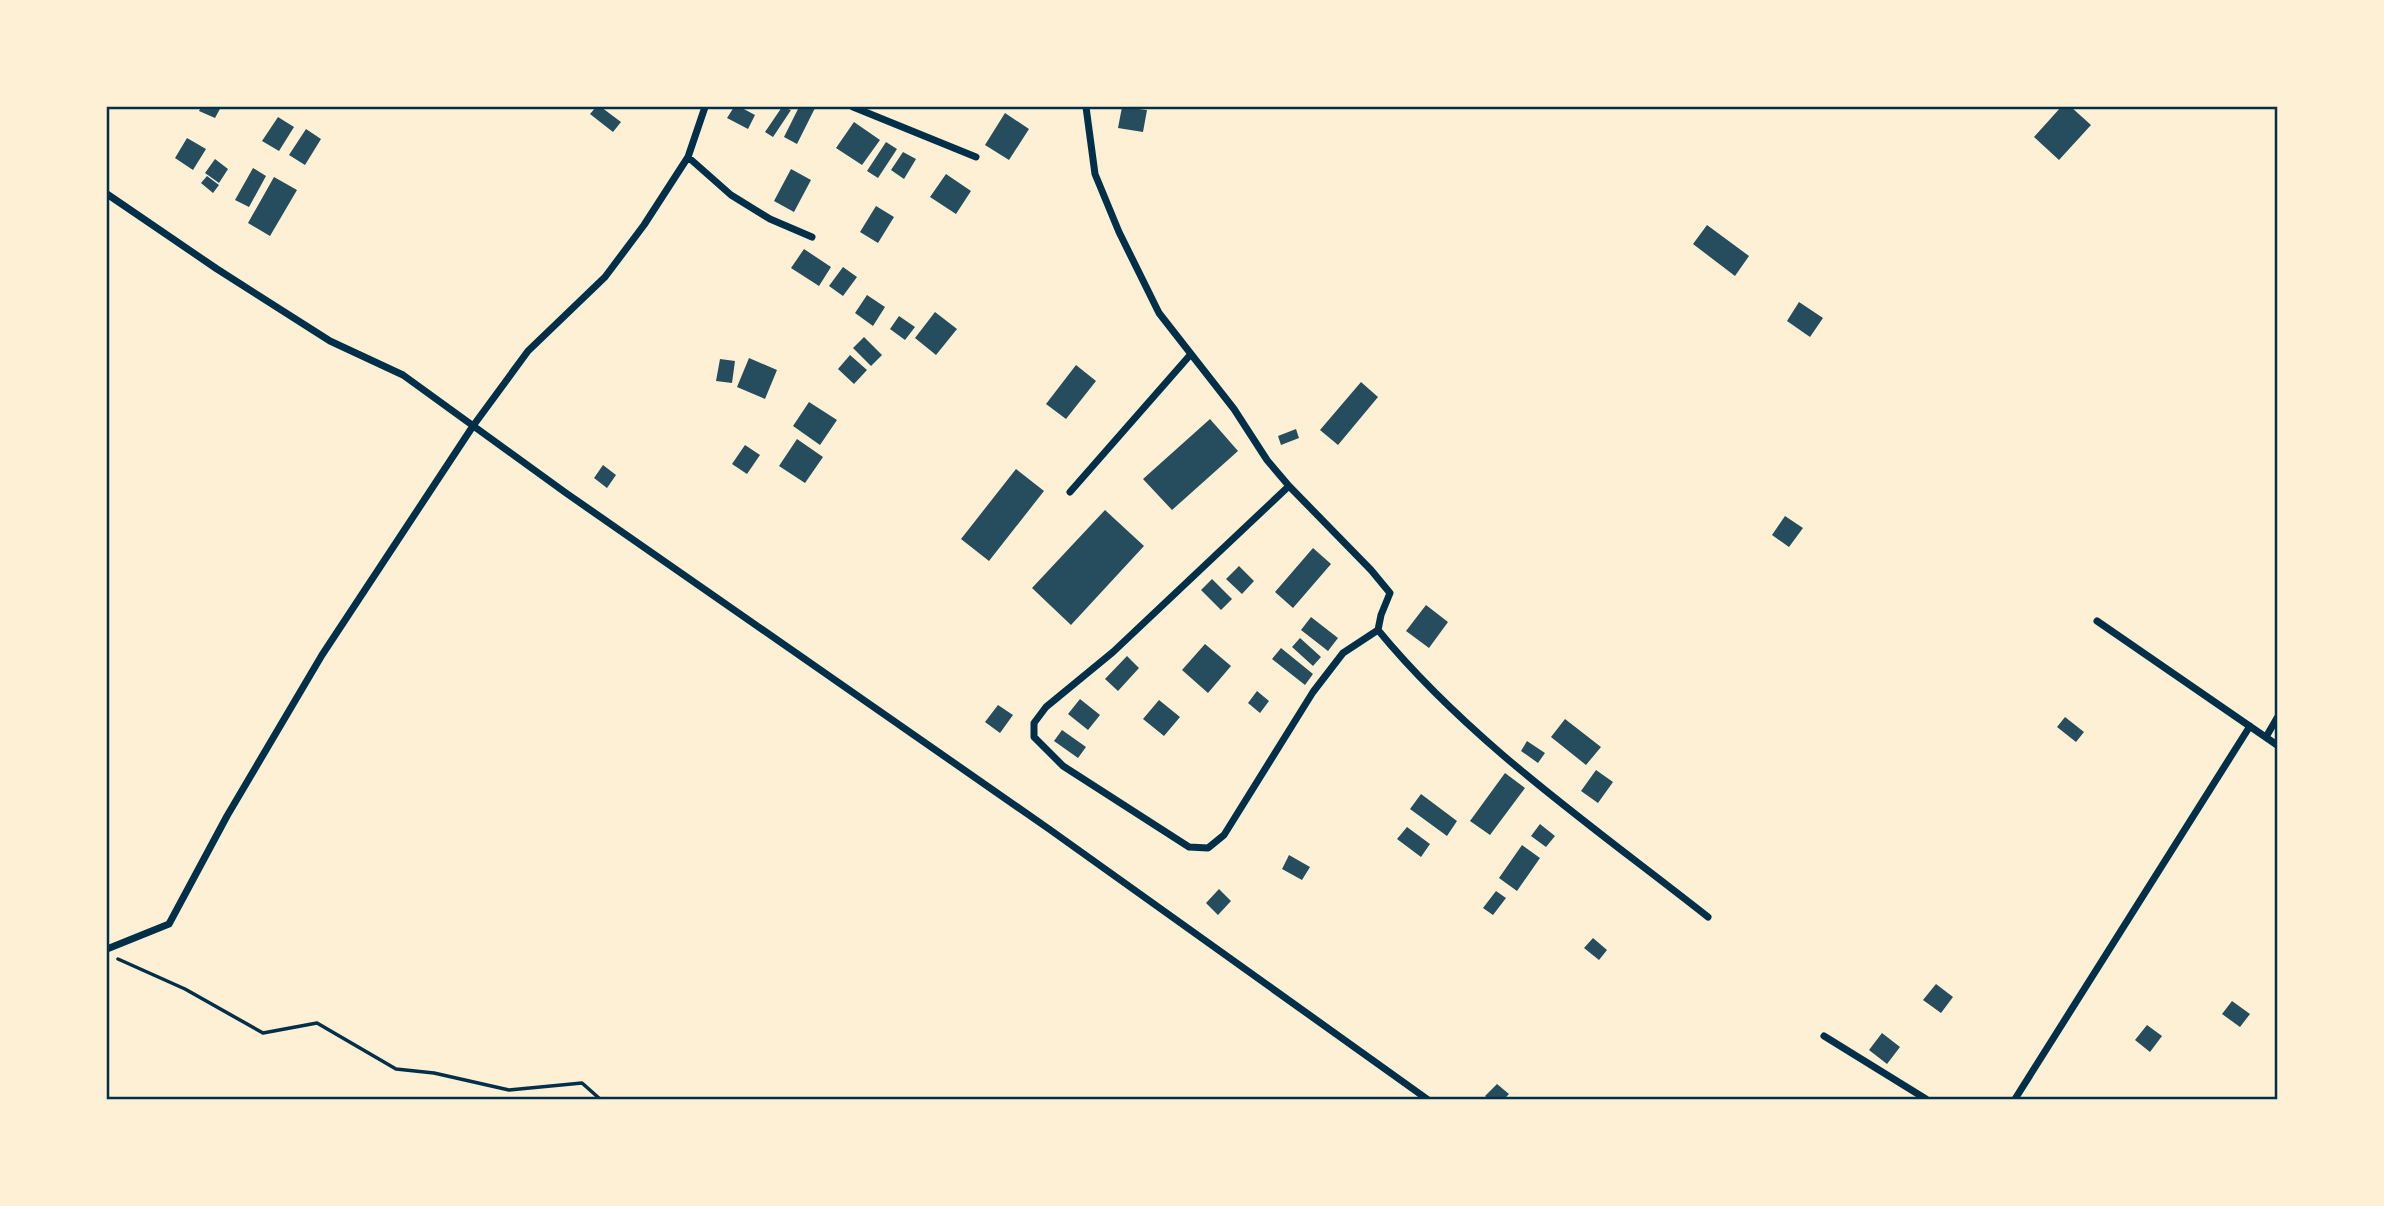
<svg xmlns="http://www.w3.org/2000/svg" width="2384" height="1206" viewBox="0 0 2384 1206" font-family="'IBM Plex Sans',sans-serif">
  <rect width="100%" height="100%" fill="#fdf0d5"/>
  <path fill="#264d5e" d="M201,107H221L215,118L199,111Z
    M596,107H601L621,122L613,132L590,114Z
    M734,107H740L755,115L748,129L727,118Z
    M782,107L791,110L773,137L765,132Z
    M799,107L815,108L797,144L784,137Z
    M1122,107L1147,110L1143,132L1118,128Z
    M2061,107H2071L2091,125L2059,160L2034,137Z
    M1005,113L1029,129L1009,160L985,145Z
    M278,117L294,127L279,151L262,141Z
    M854,122L880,140L862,165L836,148Z
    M306,129L321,139L305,165L289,155Z
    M187,138L206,149L193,170L175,158Z
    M886,142L897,149L878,178L867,171Z
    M903,152L916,159L904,179L891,170Z
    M215,159L228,169L219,183L205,173Z
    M253,168L266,176L249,207L235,200Z
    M791,169L811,180L794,212L774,201Z
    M946,174L971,191L956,214L930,197Z
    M207,176L219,185L213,193L201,183Z
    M274,177L297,190L270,236L248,223Z
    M876,206L894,217L878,243L860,232Z
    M1707,225L1749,256L1735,276L1693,244Z
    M804,249L831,267L819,286L791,268Z
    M843,267L857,277L843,296L829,286Z
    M867,295L885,307L873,326L855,313Z
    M1799,302L1823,318L1810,337L1787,321Z
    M935,312L957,329L936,355L915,338Z
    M899,316L915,327L905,340L890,329Z
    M864,337L882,355L871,366L853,348Z
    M850,355L867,370L854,384L838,369Z
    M749,358L777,370L765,399L737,387Z
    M720,359L735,361L732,383L716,381Z
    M1076,365L1096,381L1066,419L1046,404Z
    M1361,382L1378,397L1338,445L1320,430Z
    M809,402L837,420L820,445L793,426Z
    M1210,419L1238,451L1172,510L1143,479Z
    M1296,429L1299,438L1281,445L1278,436Z
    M797,439L823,457L805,483L779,466Z
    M745,445L760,455L747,474L732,464Z
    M603,465L616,475L607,488L594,478Z
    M1016,469L1044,491L989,561L961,539Z
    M1105,510L1144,546L1071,625L1032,588Z
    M1785,516L1803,528L1789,547L1772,535Z
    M1313,548L1331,564L1293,608L1275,592Z
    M1239,566L1254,581L1242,594L1226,579Z
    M1212,579L1232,599L1221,610L1201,590Z
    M1426,605L1448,622L1429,648L1406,631Z
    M1311,617L1338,638L1328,651L1301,630Z
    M1300,638L1321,657L1313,666L1292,647Z
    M1205,644L1231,666L1208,693L1182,670Z
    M1281,648L1313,674L1305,685L1272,659Z
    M1127,656L1139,668L1118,691L1105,679Z
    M1257,691L1269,701L1260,713L1248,703Z
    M1080,699L1100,715L1088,730L1068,714Z
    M1159,700L1180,717L1164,736L1143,719Z
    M998,705L1013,715L1000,733L985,722Z
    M2065,717L2084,732L2076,742L2057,727Z
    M1565,719L1601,747L1586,765L1551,737Z
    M1062,730L1086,747L1078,758L1054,741Z
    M1527,741L1545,753L1538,763L1521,751Z
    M1596,770L1613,782L1598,803L1581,791Z
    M1505,773L1525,788L1490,835L1470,821Z
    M1421,794L1457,821L1447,836L1410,809Z
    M1540,824L1555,836L1546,847L1531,836Z
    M1407,827L1430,844L1421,857L1397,839Z
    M1522,845L1540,858L1517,891L1499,878Z
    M1289,855L1310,867L1302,880L1282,869Z
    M1219,889L1231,901L1218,915L1206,903Z
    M1496,891L1506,898L1493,915L1483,908Z
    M1593,938L1607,950L1599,960L1584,948Z
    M1936,984L1953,997L1941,1013L1923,1000Z
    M2232,1001L2250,1014L2240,1027L2222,1014Z
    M2147,1025L2162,1036L2150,1052L2135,1040Z
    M1882,1033L1900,1047L1887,1064L1869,1050Z
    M1497,1084L1509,1094L1504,1099H1488L1485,1096Z"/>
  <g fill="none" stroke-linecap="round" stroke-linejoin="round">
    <path stroke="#003049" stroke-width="3.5" d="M118,959L185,989L263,1033L317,1023L396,1069L434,1073L509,1090L582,1083L600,1099"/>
    <path stroke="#003049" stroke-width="7" d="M853,107L976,157
      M1086,107L1095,174L1119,232L1159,313L1234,409L1267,460L1289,486L1371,570L1390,593L1381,615L1378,630C1471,743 1594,827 1708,917
      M688,157L731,195L770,219L812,237
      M107,194L217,269L330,341L403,375L566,493L1049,829L1427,1099
      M1289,486L1113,652L1046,707L1034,723V737L1063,766L1189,847L1208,848L1224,835L1313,692L1343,653L1378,630
      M1070,492L1191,354
      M2097,621L2277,745
      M2266,737L2277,718
      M107,949L169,924L227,816L322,655L473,426L528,351L605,277L644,225L688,157L705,107
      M1824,1036L1926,1099
      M2015,1099L2250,726"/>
  </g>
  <rect width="2384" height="1206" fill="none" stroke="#fdf0d5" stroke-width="217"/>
  <rect x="108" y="108" width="2168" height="990" fill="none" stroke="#003049" stroke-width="2.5"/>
</svg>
